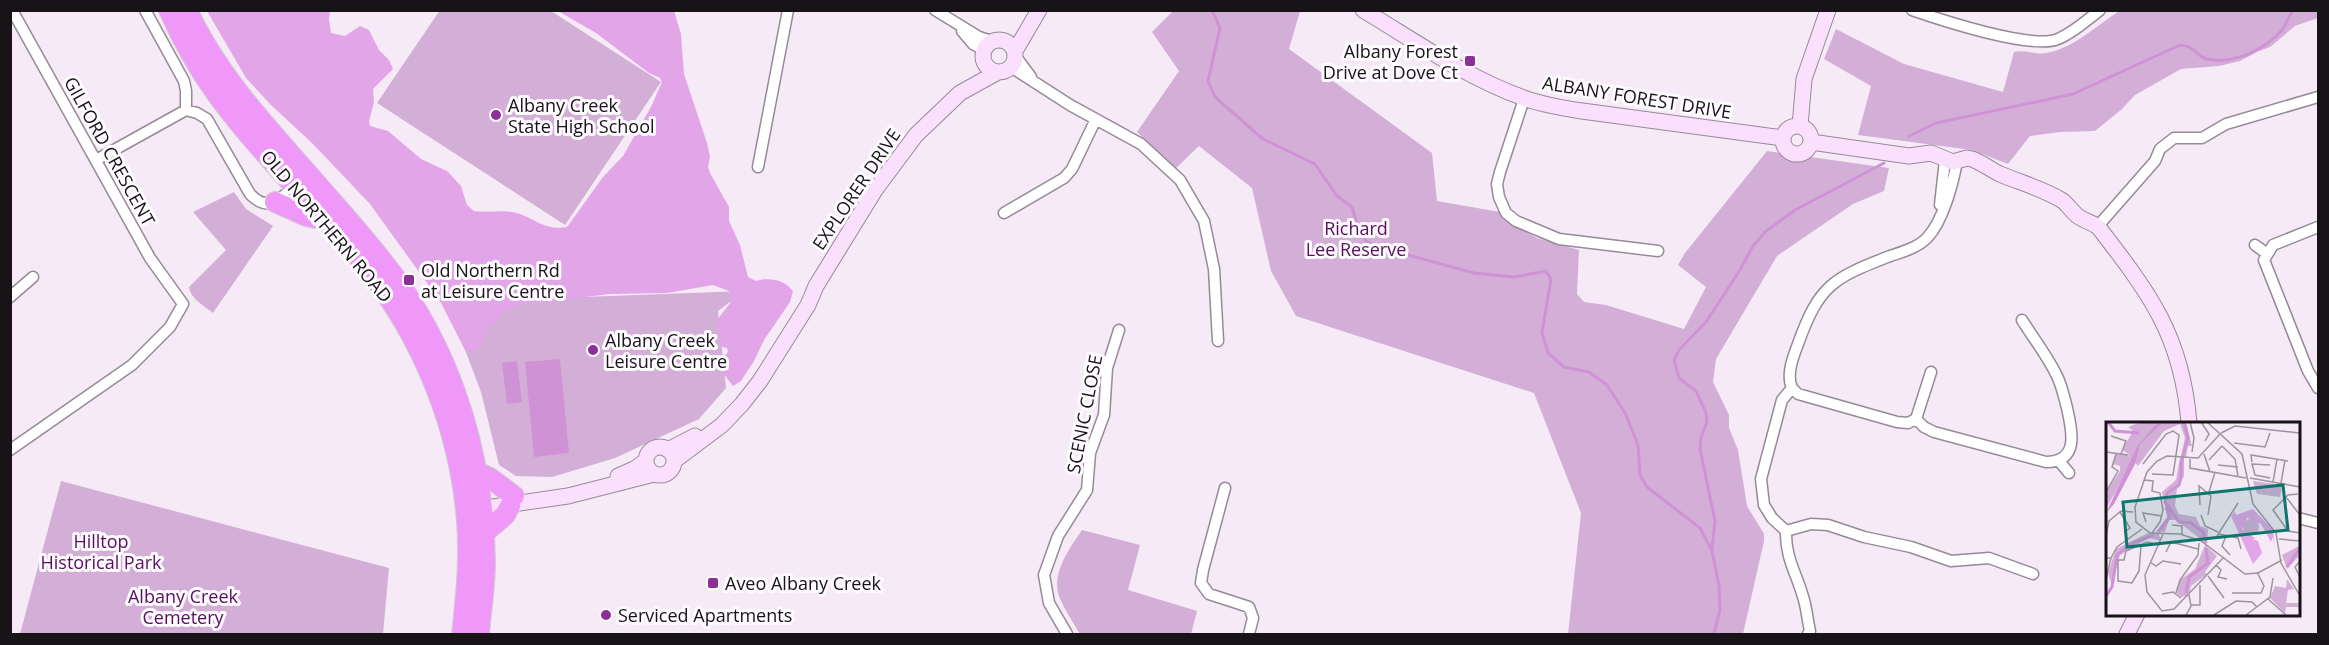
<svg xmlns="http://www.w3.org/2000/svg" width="2329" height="645" viewBox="0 0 2329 645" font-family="'Open Sans',sans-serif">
  <rect width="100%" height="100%" fill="#f6eaf7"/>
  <path fill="#d3afd7" d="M440,10L551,11L661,82L565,225L377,103Z
    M2121,10H2318V18L2295,26L2270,47L2259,51L2240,61L2219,66L2181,69L2135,95L2122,109L2095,131L2060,132L2030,136L2008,164L1972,150L1858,135L1871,86L1824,59L1836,29L1904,64L2003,92L2014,52C2025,49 2035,55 2047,53C2074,48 2098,24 2121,10Z
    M1173,11H1300L1289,49L1432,153L1437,201L1500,212L1511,224L1537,238L1579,250L1577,294L1584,302L1606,305L1684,329L1706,287L1678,265L1685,253L1767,151L1889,168L1884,191L1853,204L1777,256L1716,359L1713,382L1729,415V428L1738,450L1747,506L1764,534V541L1743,634H1568L1581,513L1534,393L1296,316L1271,271L1252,188L1199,146L1175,169L1137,132L1179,71L1152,32Z
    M234,192L246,209L273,226L213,313C204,306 190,298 189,287L226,250L193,212Z
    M745,291L718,311L726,388L699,419L615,458L552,477L516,476L499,465L481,392L447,302Z
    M61,481L389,568L383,634H20Z
    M1082,530L1140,545L1128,590L1197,611L1191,634H1080C1073,622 1064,609 1059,596C1051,573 1070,548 1082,530Z"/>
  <path fill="#e2a5e8" d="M207,11H330L329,19L331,33L345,36L360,26L369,30L379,50L389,60L393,69L373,89L374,102L369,121L370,126L388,131L421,159L447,171L461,186L467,205L474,211C487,213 500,210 512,212C534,216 542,231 567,227L603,177L623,156L651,107L662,82L660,78L649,73L596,33L558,11H674L681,34L684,74L707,143L710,157L708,167L710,173L729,207V221L740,245L748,277L756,281C769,277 784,279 793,291L790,302L764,340L754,361L741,381L733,386L719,368L722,359L728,352L727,348L722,347L720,343L717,320L731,302V292L713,285L667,293L610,294L517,305L501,314L496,322L488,327L482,345L475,351L465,350L440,301L370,204L312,143L271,105L246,78Z"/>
  <path fill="#cf93d5" d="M560,359L569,453L534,457L525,362Z
    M517,361L522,402L507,404L502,363Z"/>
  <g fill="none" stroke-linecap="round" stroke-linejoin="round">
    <path stroke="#cf93d5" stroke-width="3" d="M1212,10L1220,28L1208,81L1215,97L1263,139L1315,164L1337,196L1352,207L1357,224L1366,241L1375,246L1474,273L1514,277L1546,271L1551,279L1542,333L1548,353L1564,367L1589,372L1607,385L1625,413L1638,445L1640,475L1647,487L1700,528L1712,551L1719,586L1720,610L1714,634
      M1909,136L1936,123L2073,94L2180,45C2196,46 2195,56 2207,59C2233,65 2266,49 2282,30C2287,24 2288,16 2294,10
      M1712,549L1715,521L1700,449L1701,437L1707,422L1706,413L1696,391L1679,378L1674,360L1679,350L1706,322L1740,270L1753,246L1765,232L1795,210L1884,163"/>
    <defs>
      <path id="street" d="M145,10L184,81L186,91V110
        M935,10L979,37L992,41
        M1912,10C1941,20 2032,50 2058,39C2073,33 2087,20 2100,10
        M962,31L973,44L984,50
        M1016,57L1031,77
        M1011,67L1070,105L1141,144L1180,180L1204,221L1214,269L1218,341
        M1524,99L1500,172L1497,184L1499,197L1506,213L1516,221L1559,239L1658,251
        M96,160L186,110L197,113L207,119L250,194C269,214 281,198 297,184
        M758,167L788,10
        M1940,205L1945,160
        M1004,213L1064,178L1072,169L1096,119
        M2098,226L2155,161L2160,149L2174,138H2202L2226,124L2318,97
        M2318,227L2273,245L2264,260L2308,371L2318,388
        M2255,245L2266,253
        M10,297L33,277
        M1792,388L1798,394L1897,422L1908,423L1916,419L1924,427L1934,432L2046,462C2080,462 2072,430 2067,408C2064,397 2062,386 2057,376C2048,357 2034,339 2022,320
        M1792,388C1786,375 1793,357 1798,344C1819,285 1833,278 1890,256C1902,252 1917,248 1927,238C1943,221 1953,184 1957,161
        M1792,388L1782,400L1761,479L1764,505L1772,518L1786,531C1785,560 1799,577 1805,604C1807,613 1808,622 1810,631L1808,634
        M1916,419L1931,372
        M10,450L132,365L170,327L183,304L150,258L12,10
        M2059,461L2069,473
        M1225,488L1203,570L1201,583L1209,594L1249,607L1253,618L1249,634
        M2298,518L2318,523
        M1786,531L1811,524L1828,525L1864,537L1911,547L1951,561L1989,558L2033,574
        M1067,634L1049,603L1044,575L1058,536L1087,490L1090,453L1104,415L1107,368L1119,330"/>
      <path id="secondary" d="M1363,10C1415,41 1467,78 1524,98C1543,105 1562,108 1582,111L1783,138
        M983 56a16 16 0 1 1 32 0a16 16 0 1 1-32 0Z
        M1015,51L1039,10
        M1800,126L1804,79L1828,10
        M1783 140a14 14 0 1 1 28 0a14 14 0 1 1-28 0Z
        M1811,142L1909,156L1931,153L1953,162L1967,158L1972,159C1982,163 1990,169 2000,174C2021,183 2044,189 2063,201C2069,206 2073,213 2079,217C2085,221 2094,223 2099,228C2150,294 2182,336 2189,423
        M646 461a14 14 0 1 1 28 0a14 14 0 1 1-28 0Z
        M668,450L695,436
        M674,461L722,425L742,404L760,381L808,305L816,286L875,190L916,135L960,93L998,72
        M618,476L634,469L646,461
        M472,510L568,496L654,474
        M2127,634L2137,614"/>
      <path id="highway" d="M169,10C182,39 197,67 216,93C261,155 318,208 367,268C424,340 460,430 467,522C470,559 466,597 462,634
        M187,10C217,74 263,123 309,175C339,210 372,245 399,283C456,364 484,463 485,562C485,586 481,610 479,634
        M275,202L306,216L325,220
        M477,472L490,478L514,496
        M484,533L505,515L510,506"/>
    </defs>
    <use href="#street" stroke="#958a96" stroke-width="13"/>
    <use href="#secondary" stroke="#958a96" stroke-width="17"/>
    <use href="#highway" stroke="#d1d0d1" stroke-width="22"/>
    <use href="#street" stroke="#fff" stroke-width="10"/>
    <use href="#secondary" stroke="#fae0fd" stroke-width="15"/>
    <use href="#highway" stroke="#ef98f9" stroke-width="20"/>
  </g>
  <g fill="#8d2f99" stroke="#fdfbfd" stroke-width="2">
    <rect x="1464" y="55" width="12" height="12" rx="3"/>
    <circle cx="496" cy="115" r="6"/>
    <rect x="403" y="274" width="12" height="12" rx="3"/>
    <circle cx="593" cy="350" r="6"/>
    <rect x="707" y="577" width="12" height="12" rx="3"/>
    <circle cx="606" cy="615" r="6"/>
  </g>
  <g text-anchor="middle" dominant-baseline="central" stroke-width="6" stroke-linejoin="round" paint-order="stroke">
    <g font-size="18" fill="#171317" stroke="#fdfbfd" text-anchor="start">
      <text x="1458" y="51" text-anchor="end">Albany Forest<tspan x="1458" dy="21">Drive at Dove Ct</tspan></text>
      <text x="508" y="105">Albany Creek<tspan x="508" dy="21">State High School</tspan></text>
      <text x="421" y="270">Old Northern Rd<tspan x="421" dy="21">at Leisure Centre</tspan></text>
      <text x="605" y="340">Albany Creek<tspan x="605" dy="21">Leisure Centre</tspan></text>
      <text x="725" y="583">Aveo Albany Creek</text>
      <text x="618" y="615">Serviced Apartments</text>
    </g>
    <g font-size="18" fill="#171317" stroke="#fdfbfd">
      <text transform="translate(1637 97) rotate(9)">ALBANY FOREST DRIVE</text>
      <text transform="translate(110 151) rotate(61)">GILFORD CRESCENT</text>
      <text transform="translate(856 189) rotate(-56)">EXPLORER DRIVE</text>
      <text transform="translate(327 226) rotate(50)">OLD NORTHERN ROAD</text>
      <text transform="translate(1084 414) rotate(-79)">SCENIC CLOSE</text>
    </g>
    <g font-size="18" fill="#590f61" stroke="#fdfbfd">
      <text x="1356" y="228">Richard<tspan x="1356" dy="21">Lee Reserve</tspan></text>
      <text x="101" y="541">Hilltop<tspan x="101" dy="21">Historical Park</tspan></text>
      <text x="183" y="596">Albany Creek<tspan x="183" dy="21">Cemetery</tspan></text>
    </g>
  </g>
  <g transform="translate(2106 422)">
    <rect width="194" height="194" fill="#f6eaf7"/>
    <path d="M35,0H80L86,24H82L80,35L75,34L79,16L74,2L58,9L32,44L27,38L0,87V70L14,49V44L7,42L10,32L24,33L16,28L27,9L22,5ZM74,36L78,37V54L71,67L69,84L73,92L90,95L94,104L102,107L101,122L70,98H63L59,110H50L61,95L56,70L70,58ZM147,59L176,63L174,75L151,72ZM137 105a8 8 0 1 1 16 0a8 8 0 1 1-16 0ZM42,111L53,112L55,119L43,116L14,133L6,163L2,151L10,127ZM99,123L111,134L99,150L101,152L85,164L83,173L75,175L71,171L74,158L89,147ZM193,124V134L181,147L176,133ZM181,157L188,167L182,168L180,181H193V185H180L179,191L164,176L169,164L180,166Z" fill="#d3afd7"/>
    <path d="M147,87L167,108L169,126L167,115L165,120L155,102L141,96L136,107L150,117H146L152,119L156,131L147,142L125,94L129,89L130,93Z" fill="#e2a5e8"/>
    <path d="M53,0H57L34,22L29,42L8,82L0,91L32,23Z" fill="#cf93d5"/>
    <path fill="none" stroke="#cf93d5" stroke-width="3" d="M2,0L9,9L33,11M78,0L82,16L75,41V55L73,63L61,71L59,80L73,100L85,101L97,110L100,121M52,110L64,95L60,85M181,145L194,126M80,171L83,155L102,141L100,126M0,174L6,165L11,133L26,121L48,113"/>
    <path fill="none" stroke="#9d949d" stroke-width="1.5" d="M84,0L88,16L86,30M95,0L103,12L99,19M101,0L136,32L147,82L170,111L175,141L194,174M115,11L129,4L194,11M114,12L92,36L61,34L51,39L41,50L29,85L30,100L44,111L74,112L95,119L139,152L152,151L176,138M5,14L20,19L15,32M128,21L159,25L164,11M116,24L129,37L132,54M0,30L22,33M98,32L104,50M84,37V46L140,56M103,38L116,24M146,40L145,33L182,39M37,42L60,12L67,9L73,13L67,53L46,52M112,43L132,45M144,56L194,65M164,56L149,53L146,42L164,43M38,58L47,59L46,69L54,71L57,88L54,100L46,111M167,60L171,37M175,61L179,38M0,70L12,49L6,45L10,32M103,70L109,50M192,72L182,73L167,88L182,109L194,111M180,75L194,93M94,83L93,64L105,74L102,93M14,90L24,106L18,110M95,93L99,104L112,110M40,100L37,91L56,94M66,103L76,104V112M57,112L39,153L41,170L56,189L68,187L118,135M113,112L132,116L135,127M0,114L3,99L15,89L27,90M111,114L132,81M120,114L116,124L124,133M173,117L194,119M35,124L33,149L26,161L12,159V138H18L20,129L41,120L54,123M60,130L65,120L92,127M0,136H5L11,125L36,107M194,139L189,145L194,155M44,140L50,144L57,139L75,142M110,143L115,148L112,155L121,157M102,154L118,176M0,157L5,136M70,171L74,158L92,133L93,121M126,171H155L158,164L151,150M56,172L67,170L75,176M162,177L180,193M85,183H94V163M80,193L85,184L83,173M108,193L130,179L146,180L151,185M140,193L164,175L167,156"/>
    <path fill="#0f766e" fill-opacity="0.15" stroke="#0f766e" stroke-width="3" d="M177,63L182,108L21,125L17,80Z"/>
    <rect width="194" height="194" fill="none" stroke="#171317" stroke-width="3"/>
  </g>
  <rect width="2329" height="645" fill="none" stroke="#171317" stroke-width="24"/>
</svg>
